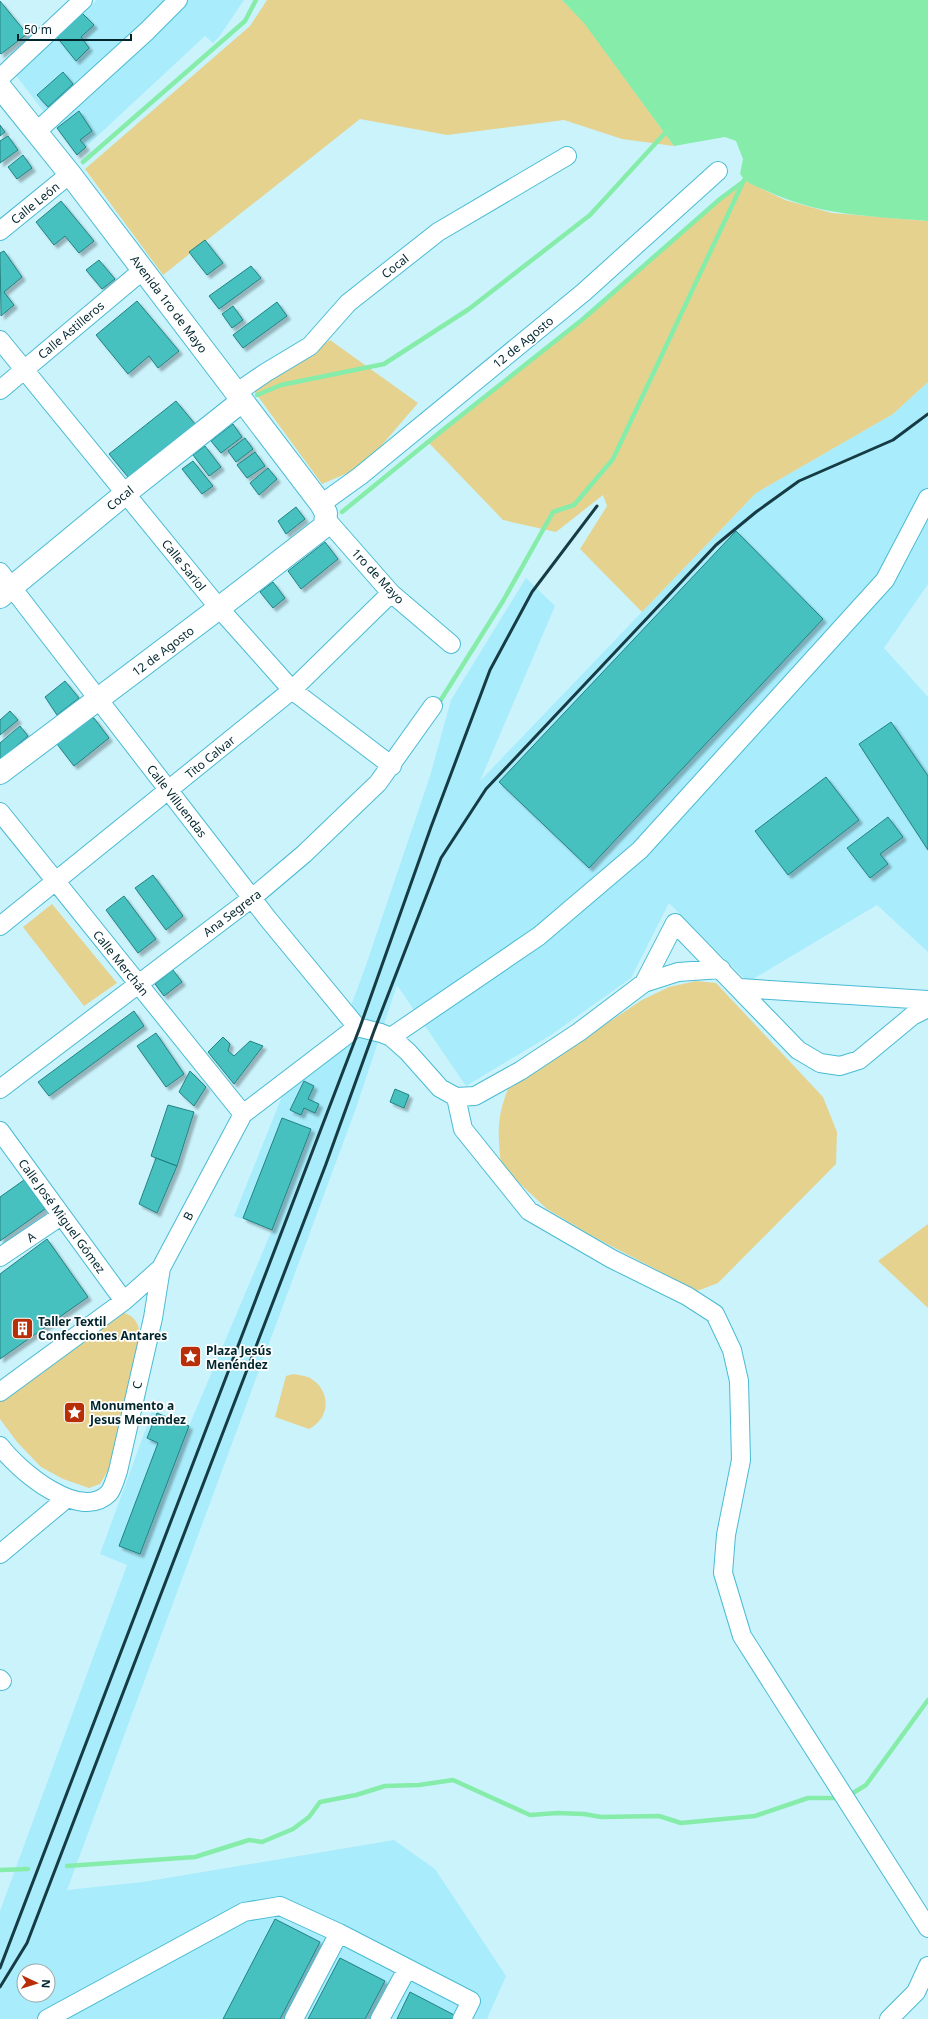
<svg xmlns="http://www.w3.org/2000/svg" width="928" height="2019" viewBox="0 0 928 2019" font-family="'Noto Sans',sans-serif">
  <defs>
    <filter id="shadow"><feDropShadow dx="3.5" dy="3.5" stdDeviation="1" flood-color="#0004"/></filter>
  </defs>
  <rect width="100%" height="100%" fill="#cbf3fc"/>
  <path fill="#a9ecfc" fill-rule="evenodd" d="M97,0H244L219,37L213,43L205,36L77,155L14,73Z
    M928,382V584L884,648L928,697V952L877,905L748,982L669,903L631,978L551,1035L466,1086L397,985L356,1108L67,1890L143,1882L394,1840L435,1869L506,1976L487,2019H0V1911L127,1565L100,1554L152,1412L189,1426L272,1230L234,1216L287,1084L337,1044L365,968L430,776L451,700L526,578L555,606L480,781L756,493L893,414ZM24,1971H48V1995H24Z"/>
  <path fill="#e5d28f" d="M267,0H562L584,22L674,146L622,139L564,120L447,135L360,119L163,275L85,169L250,26Z
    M744,180L785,200L832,213L928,221V382L893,414L756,493L642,612L580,549L607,506L603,495L556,532L503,520L428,442L583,319L720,199Z
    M330,340L418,403L376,452L350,472L322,484L254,391Z
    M52,904L117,983L84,1006L23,927Z
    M696,981L716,983L823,1097L837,1132L836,1164L718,1283L697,1291L592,1236L547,1209L501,1166C498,1134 496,1119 508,1089L642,1000L669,987Z
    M928,1224V1308L878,1261Z
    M121,1312C133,1315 137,1320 140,1332L111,1465L100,1484L89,1488L63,1479L41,1467L17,1442L0,1419V1395Z
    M294,1374C299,1375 306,1376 310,1378C331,1390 331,1418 309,1429L275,1417L286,1376Z"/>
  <path fill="#86ecaa" d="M562,0H928V221C871,216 818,216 765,190C755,186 746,183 740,174L743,159L736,141L725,137L674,146L584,23Z"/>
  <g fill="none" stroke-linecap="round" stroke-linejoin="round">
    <path stroke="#86ecaa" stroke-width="4.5" d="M83,162L245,21L256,0
      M257,395L281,385L384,364L469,309L590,215L665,133
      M342,512L444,429L583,319L720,199L744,181
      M437,706L503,601L553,512L574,505L613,459L744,180
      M848,1796L866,1785L928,1700
      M67,1866L195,1857L249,1840L262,1842L293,1829L309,1817L320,1802L356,1795L385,1786L419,1785L453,1780L530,1815L557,1813L584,1814L601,1817L659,1816L681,1823L755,1816L808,1798H839
      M0,1870L28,1869"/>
  </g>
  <path fill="#47c1c0" stroke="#228281" filter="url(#shadow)" d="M0,1L27,34L1,54L0,53Z
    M82,13L94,25L81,37L89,48L76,61L56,36Z
    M63,72L73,84L48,107L37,95Z
    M79,111L92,131L80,140L86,147L77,155L57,128Z
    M0,125L5,132L0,136Z
    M8,136L18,150L0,163V141Z
    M23,155L32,168L17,179L8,167Z
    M61,201L94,241L79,253L65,236L54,245L36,222Z
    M205,240L223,263L207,275L189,252Z
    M4,251L22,277L4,292L14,305L1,316L0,253Z
    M99,260L115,279L102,289L86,270Z
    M251,266L261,278L219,309L209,296Z
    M137,301L179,351L158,368L149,356L128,374L96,335Z
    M277,302L287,316L243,348L233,335Z
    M233,306L243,320L232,328L222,314Z
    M176,401L195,424L128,477L109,454Z
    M233,424L242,437L221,453L211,441Z
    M245,438L253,449L236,462L228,451Z
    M205,446L221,467L209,476L193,455Z
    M255,452L265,466L247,478L237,465Z
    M193,461L213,486L202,494L182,469Z
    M268,468L277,479L259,495L250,483Z
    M296,507L305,519L286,534L278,521Z
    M736,531L823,619L589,868L499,782Z
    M325,542L338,559L301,589L288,571Z
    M273,582L285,598L273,608L260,592Z
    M65,681L79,698L57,715L45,697Z
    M10,711L18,720L0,735V720Z
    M94,718L109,738L74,766L57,744L88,719Z
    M891,722L928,776V850L859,744Z
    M20,726L28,736L0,760V743Z
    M826,777L859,820L788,875L755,831Z
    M888,817L903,837L880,854L888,864L870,878L847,848Z
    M153,875L183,916L166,930L135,888Z
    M124,896L156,939L138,953L106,910Z
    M173,970L182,982L164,996L155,984Z
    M134,1011L144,1026L49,1096L38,1082Z
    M156,1033L184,1074L166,1087L137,1046Z
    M223,1037L230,1044L228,1051L234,1056L250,1041L263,1046L234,1084L208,1052Z
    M190,1071L206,1087L194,1106L179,1092Z
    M304,1081L314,1086L308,1099L319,1104L315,1113L304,1108L301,1115L290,1110Z
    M395,1089L409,1095L404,1108L390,1102Z
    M168,1105L194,1112L177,1166L151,1156Z
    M282,1118L311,1129L272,1230L243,1218Z
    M156,1158L177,1166L157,1213L139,1204Z
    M24,1180L45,1209L0,1241V1197Z
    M47,1239L88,1297L0,1359V1274Z
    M157,1413L189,1426L140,1554L119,1546L158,1443L147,1438Z
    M275,1919L320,1942L280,2019H223Z
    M340,1958L385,1981L365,2019H308Z
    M410,1992L456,2016L454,2019H397Z"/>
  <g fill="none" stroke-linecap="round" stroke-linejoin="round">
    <defs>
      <path id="minor" d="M0,78L83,0
        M36,132L147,31L178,0
        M0,231L70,174
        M0,340L219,608L292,690L392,766
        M0,390L143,270
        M236,393L265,373L310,346L348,303L438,232L567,156
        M321,504L360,476L584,292L718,171
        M326,519L391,593L451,644
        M0,572L268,919L357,1027
        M0,812L243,1114
        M0,926L292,690L391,593
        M644,983L675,923L798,1050L820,1063L840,1066L859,1060L912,1016L928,1008
        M740,988L928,1000
        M391,1037L539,936L640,850L885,580L928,498
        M0,1089L252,898L304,854L378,783L433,706
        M456,1097L463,1129L529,1211L612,1259L687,1296L715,1314L732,1350L739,1381L741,1460L726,1535L723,1573L742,1636L928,1928
        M0,1131L124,1301
        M0,1257L61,1216
        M0,1392L124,1301L161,1268L243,1114L357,1027L381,1033L391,1037L408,1052L440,1088L456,1097L475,1096L520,1071L579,1032L644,983L678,972L721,969
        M0,1446C18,1470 80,1523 109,1493C113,1488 116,1477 118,1471L153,1318L161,1268
        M0,1554L67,1498
        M0,1679L2,1681
        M47,2019L244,1912L280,1906L339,1933L471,2001L462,2019
        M294,2019L339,1933
        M380,2019L407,1969
        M889,2019L916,1992L928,1966"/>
      <path id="major" d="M0,87L70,174L321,504L326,513L325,526L219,608L0,773
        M0,597L126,493L242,401"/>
    </defs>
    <use href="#minor" stroke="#49bbd3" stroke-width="20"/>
    <use href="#major" stroke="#49bbd3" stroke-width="24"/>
    <use href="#minor" stroke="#fff" stroke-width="18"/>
    <use href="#major" stroke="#fff" stroke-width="22"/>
    <path stroke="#163b43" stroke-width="3" d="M0,1968L360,1027L431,827L490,670L532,592L597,506
      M0,1987L27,1943L326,1164L374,1031L441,858L486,789L716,545L756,512L799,481L893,440L928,414"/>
  </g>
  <defs>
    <symbol id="building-square" viewBox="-11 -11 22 22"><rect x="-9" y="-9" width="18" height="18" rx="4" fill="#b82e07" stroke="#fff"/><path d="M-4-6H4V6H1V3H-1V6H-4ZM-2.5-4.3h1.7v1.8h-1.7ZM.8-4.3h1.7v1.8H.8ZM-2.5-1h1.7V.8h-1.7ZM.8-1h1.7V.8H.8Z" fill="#fff"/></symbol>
    <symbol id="sight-square" viewBox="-11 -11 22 22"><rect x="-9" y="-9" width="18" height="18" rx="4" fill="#b82e07" stroke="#fff"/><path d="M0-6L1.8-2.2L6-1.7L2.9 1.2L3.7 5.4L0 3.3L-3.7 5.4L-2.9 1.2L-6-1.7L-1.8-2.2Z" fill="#fff"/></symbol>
  </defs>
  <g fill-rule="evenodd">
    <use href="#building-square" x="10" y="1316" width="25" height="25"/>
    <use href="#sight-square" x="178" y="1344" width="25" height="25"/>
    <use href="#sight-square" x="62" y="1400" width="25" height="25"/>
  </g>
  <g text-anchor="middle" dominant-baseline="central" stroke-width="3.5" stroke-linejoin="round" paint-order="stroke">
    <g font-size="12" fill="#01252d" stroke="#fff">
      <text transform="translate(35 203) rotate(-39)">Calle León</text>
      <text transform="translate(395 266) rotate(-38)">Cocal</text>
      <text transform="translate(169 304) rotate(53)">Avenida 1ro de Mayo</text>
      <text transform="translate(71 330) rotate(-40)">Calle Astilleros</text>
      <text transform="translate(523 342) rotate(-39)">12 de Agosto</text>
      <text transform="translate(120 498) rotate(-39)">Cocal</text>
      <text transform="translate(184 565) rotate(51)">Calle Sariol</text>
      <text transform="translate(378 576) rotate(47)">1ro de Mayo</text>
      <text transform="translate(163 651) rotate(-37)">12 de Agosto</text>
      <text transform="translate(210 757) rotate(-39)">Tito Calvar</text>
      <text transform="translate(177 801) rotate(52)">Calle Villuendas</text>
      <text transform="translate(232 913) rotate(-37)">Ana Segrera</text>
      <text transform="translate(121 963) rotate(51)">Calle Merchán</text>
      <text transform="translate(62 1216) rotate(54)">Calle José Miguel Gómez</text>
      <text transform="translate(188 1216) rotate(-62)">B</text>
      <text transform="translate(31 1237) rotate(-34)">A</text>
      <text transform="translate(137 1385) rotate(-77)">C</text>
    </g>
    <g font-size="12" font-weight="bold" fill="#01252d" stroke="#fff" text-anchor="start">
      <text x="38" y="1321">Taller Textil<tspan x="38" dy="14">Confecciones Antares</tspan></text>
      <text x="206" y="1350">Plaza Jesús<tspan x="206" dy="14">Menéndez</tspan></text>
      <text x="90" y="1405">Monumento a<tspan x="90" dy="14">Jesus Menendez</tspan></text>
    </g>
  </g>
  <g transform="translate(36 1983) rotate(94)"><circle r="19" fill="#ffffff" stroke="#99a8ab"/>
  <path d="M0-3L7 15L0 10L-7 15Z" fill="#b82e07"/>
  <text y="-6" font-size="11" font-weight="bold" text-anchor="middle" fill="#01252d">N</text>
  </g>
  <path d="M18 34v6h113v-6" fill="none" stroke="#01252d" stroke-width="2"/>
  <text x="24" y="34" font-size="12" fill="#01252d" stroke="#ffffff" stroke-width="3" paint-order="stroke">50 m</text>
</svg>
